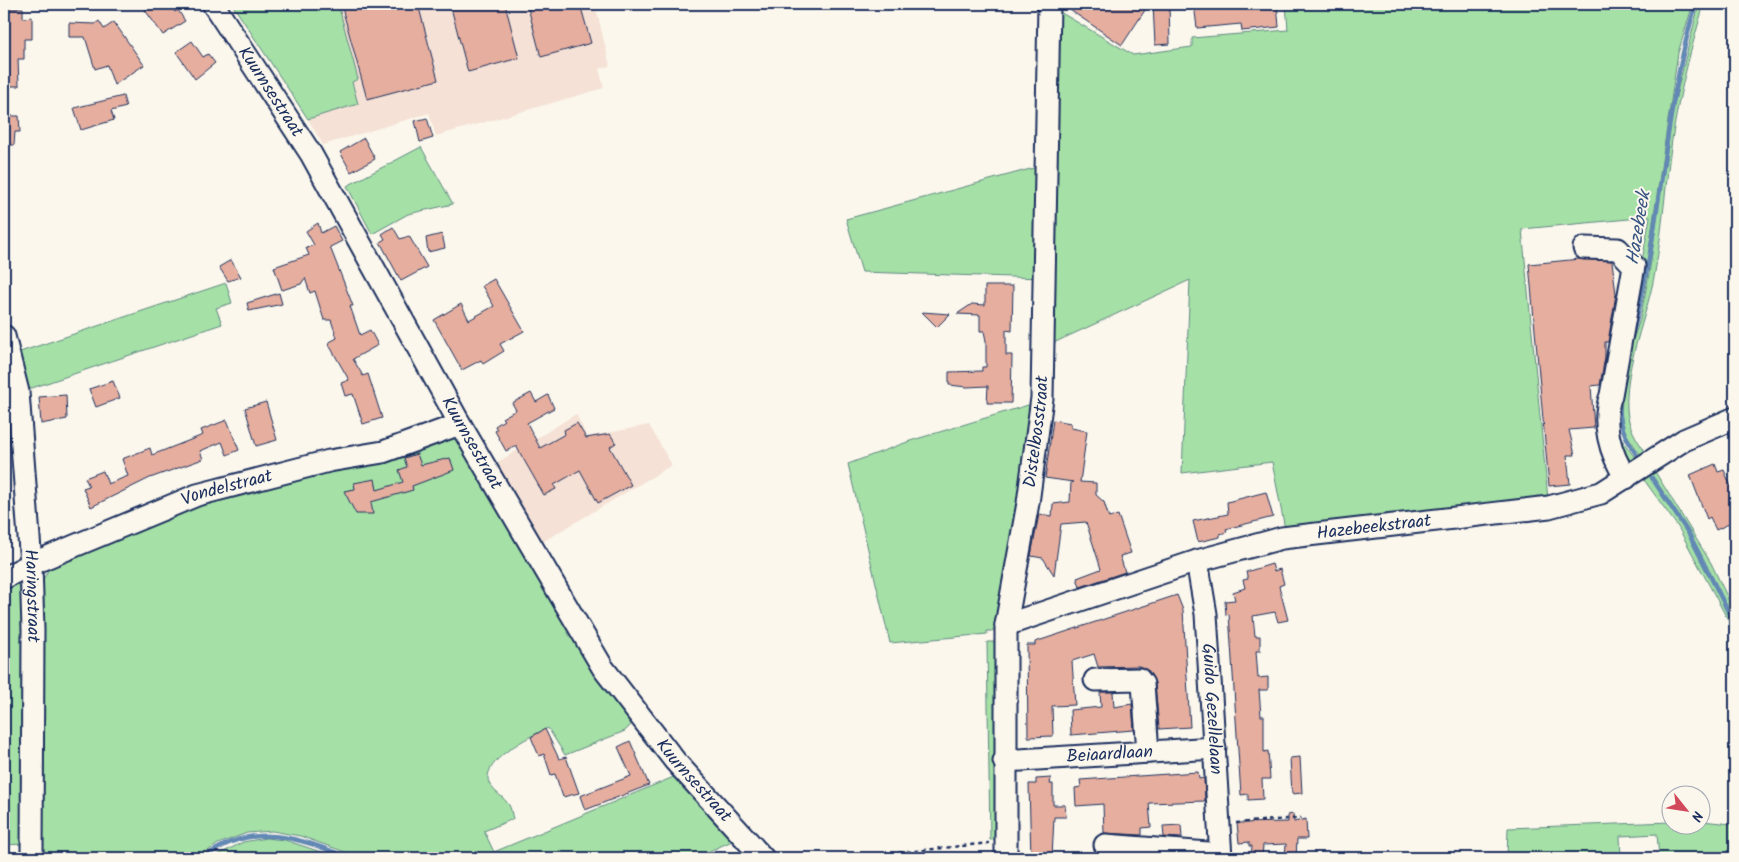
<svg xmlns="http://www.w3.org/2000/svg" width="1739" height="862" viewBox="0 0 1739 862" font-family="Kalam,sans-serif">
  <rect width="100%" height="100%" fill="#fbf7ec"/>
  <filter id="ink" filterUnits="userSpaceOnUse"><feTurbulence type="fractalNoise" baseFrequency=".02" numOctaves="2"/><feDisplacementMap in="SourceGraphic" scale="10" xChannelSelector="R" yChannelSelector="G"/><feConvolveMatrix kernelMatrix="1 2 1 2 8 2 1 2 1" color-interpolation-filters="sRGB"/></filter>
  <g filter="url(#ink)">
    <path fill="#f5e1d5" d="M338,4H595L610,66L599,69L604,88L436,136L429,113L323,145L308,119L358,104L352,82L358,79Z
      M576,414L587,437L649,425L672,465L539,544L495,464Z"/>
    <path fill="#a5e0a6" stroke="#608882" d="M232,4H338L358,79L352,82L358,104L308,119Z
      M1286,4H1693L1678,53L1646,269L1630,341L1621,369L1616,421L1622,440L1636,459L1632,463L1617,441L1611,421L1614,386L1636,294L1650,217L1522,229L1548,499L1325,522L1285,529L1272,462L1182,473L1190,280L1049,345L1053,8L1133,55L1192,47V38L1288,30Z
      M1699,4H1704C1693,42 1682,82 1675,122C1666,171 1664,222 1655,272C1647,318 1625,362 1627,409C1628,426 1636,439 1646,453L1641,456L1625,432L1621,422L1623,370L1640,319L1649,274L1673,108Z
      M421,147L453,204L408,214L372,234L347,186Z
      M1045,165L1042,278L862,272L846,219Z
      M226,283L232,303L216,308L222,324L26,390L14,354Z
      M1038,402L996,631H987V634L890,643L848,464L910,441Z
      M457,436L588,663L633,723L625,731L565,755L548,728C532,735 477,762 490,785C495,793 504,797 509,805C511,808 512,815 513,819L484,831L494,852L676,776L732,841L694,858H362L300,836L272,831L247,833L218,844L198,858H37L43,580L48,570L64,561L161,516L288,475L334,472Z
      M1654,470L1711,563L1735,613V633L1678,527L1642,477Z
      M24,579L25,844L4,845V584Z
      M987,642H997L999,839L990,840Z
      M1702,821L1731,824L1735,828V858H1659L1657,834L1620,836L1621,858H1507L1508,828L1671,822L1672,824H1702Z
      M266,838L285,840L339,858H212L243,842Z"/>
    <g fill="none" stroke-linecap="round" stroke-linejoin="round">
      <path stroke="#6288b4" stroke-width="4.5" d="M1630,343C1662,232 1662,114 1696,4
        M1619,402C1619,423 1624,436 1636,454
        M1652,478L1689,534L1735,625
        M204,858C252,820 299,838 349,858"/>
    </g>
    <path fill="#e6ae9e" stroke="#1b2f5e" d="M154,4H169L175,12L178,10L185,21L163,35L145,10Z
      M341,4H418L438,80L367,99Z
      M450,4H505L519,58L468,72Z
      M527,4H580L591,43L541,57Z
      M1061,4H1149L1122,45Z
      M1153,4H1169L1170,44L1155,45Z
      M1194,4H1277L1279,27L1242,31L1241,24L1197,28Z
      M4,8H23V18L32,17V39H24V59H18L19,86H4Z
      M99,21L104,29L114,22L144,65L114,85L107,65L95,69L85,37H69V23L95,24Z
      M192,41L203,57L208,54L215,63L195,79L176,52Z
      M123,96L126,107L111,111L114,120L81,130L74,108Z
      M4,116H19L20,132H15L14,145H4Z
      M427,118L433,138L420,142L415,121Z
      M364,138L375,159L351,172L340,152Z
      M318,223L321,233L334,226L342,241L330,247L353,306H350L360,335L370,330L378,345L353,359L363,376L368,374L382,418L363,424L353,394L345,396L341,383L349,380L328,343L337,338L331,320H324L315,291L310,293L305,278L301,284L282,290L274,267L309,255L306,248L314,245L306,231Z
      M393,227L400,239L409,236L427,267L401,281L380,242L385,239L382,234Z
      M442,234L445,248L428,252L426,238Z
      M1580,259L1612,261L1616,294L1608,342H1605V357L1600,385L1591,386L1594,428L1569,430L1575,455H1567L1570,484L1549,486L1529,264Z
      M231,260L241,277L228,281L219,267Z
      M494,279L524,331L500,344L504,351L483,364L481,360L462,370L434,320L461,304L469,320L494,306L482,286Z
      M985,286H1013L1012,331L1006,330V355H1012L1011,403H987L988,386L967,387L949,385V372L982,371V367H986V341L984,331H980V315L957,314L972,304L985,305Z
      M279,293L282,304L249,311L247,303Z
      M922,312L950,314L937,327Z
      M113,381L120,398L96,407L89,389Z
      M531,393L536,402L548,395L554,408L527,423L540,448L565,434L564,430L577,423L586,438L610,434L616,443L610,447L631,485L598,503L580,470L554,485L556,489L544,495L516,446L506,451L495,431L497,430L495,426L504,420L502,418L516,410L512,403Z
      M66,395L67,419L41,424L39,397Z
      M266,402L277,440L256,446L245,408Z
      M227,420L239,450L227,455L222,442L200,451L203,459L150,478L91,507L83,488L89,486L85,478L103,471L108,484L128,476L122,459L150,448L152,455L203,435L201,430Z
      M1053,420L1071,423V428L1087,431L1080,482L1096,483V495L1104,502L1109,518L1118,515L1131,553L1120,556L1125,572L1080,587L1077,578L1101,569L1086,522L1061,524L1054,575L1043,558L1031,556L1039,514L1052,516L1053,504L1070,502L1071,482H1073L1045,478Z
      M417,454L421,465L450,458L454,470L412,486L413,490L371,502L373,514H356L344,491L355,489L354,483L375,479L377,490L403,482L399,470L407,467L404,458Z
      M1715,464L1718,472L1724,470L1735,496V521L1716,530L1710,517L1707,519L1690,475Z
      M1266,492L1273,517L1226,529L1227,532L1220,534V537L1198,542L1193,521L1228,514L1227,502Z
      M1272,564L1274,571L1280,569L1284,584L1279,586L1288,620L1278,622L1275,612L1253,616L1255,636H1260V651H1256L1258,678L1268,677V690H1259L1261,716H1264V752L1268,751L1270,779H1262L1263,799L1248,800V794L1241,795L1229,614L1226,615L1225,601L1235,600L1233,592L1245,588L1243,580L1248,579L1246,572Z
      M1177,595L1183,610L1190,727L1159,729L1155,683L1149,671L1139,666L1098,667L1094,654L1072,661L1075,705L1052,706L1053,736L1028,737L1027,645H1035V642Z
      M1100,692H1113L1114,707L1132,704L1134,730L1071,735L1070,710L1101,707Z
      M545,729L559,759L566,757L579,793L563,797L555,774L551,775L544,754L539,756L531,737Z
      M630,741L649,785L585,810L580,796L631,776L618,747Z
      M1300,757L1302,793L1292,794L1290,758Z
      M1198,772L1199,779L1204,778L1205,801L1149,803L1151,827L1142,828V835L1104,833L1103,804L1076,806L1075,788L1081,787L1080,780Z
      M1051,778L1050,784H1053V805H1065L1066,817H1054L1052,858H1031L1029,784H1036V779Z
      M1293,814L1294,822L1306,819L1307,839H1297L1296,858H1285L1286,844L1263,845L1262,858H1251L1252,846H1249V842L1239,843L1237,823L1288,822V815Z
      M1181,825L1182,838L1164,837L1163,826Z"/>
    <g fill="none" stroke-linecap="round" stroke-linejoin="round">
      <defs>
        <g id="minor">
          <path id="s1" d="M213,4L311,154L460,424L603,668L675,761L763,858"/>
          <path d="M1584,248L1618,249L1634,266L1611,395C1601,422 1610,454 1626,478"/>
          <path id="s2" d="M4,336L18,392L31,564L33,630L32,858"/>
          <path id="s3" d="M1197,561L1206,614L1221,858"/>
          <path id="s4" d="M4,578L31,564L197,495L329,461L383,452L460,424"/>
          <path id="s5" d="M1006,625L1197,561L1282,538L1549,507L1601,493L1684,440L1735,418"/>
          <path d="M1095,680L1139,679L1143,684L1148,752"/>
          <path id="s6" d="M1004,761L1215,748"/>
          <path d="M1105,845L1221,854"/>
          <path id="s7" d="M1006,858V625L1028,503L1042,398L1049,4"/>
        </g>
      </defs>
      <use href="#minor" stroke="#1b2f5e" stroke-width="25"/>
      <path stroke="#1b2f5e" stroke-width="2.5" stroke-dasharray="4 4" stroke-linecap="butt" d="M1236,823L1301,818
        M851,858L989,843"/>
      <use href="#minor" stroke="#fbf7ec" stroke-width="21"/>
    </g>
  </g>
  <g text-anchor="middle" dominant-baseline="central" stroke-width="4" stroke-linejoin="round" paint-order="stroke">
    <g font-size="18" fill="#1b2f5e" stroke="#fbf7ec">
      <text stroke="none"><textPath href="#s1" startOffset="105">Kuurnsestraat</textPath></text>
      <text stroke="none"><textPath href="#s7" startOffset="429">Distelbosstraat</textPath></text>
      <text stroke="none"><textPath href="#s1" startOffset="510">Kuurnsestraat</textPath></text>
      <text stroke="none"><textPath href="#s4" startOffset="241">Vondelstraat</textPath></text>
      <text stroke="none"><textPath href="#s5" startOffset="382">Hazebeekstraat</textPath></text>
      <text stroke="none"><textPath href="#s2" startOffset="262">Haringstraat</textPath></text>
      <text stroke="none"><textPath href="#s3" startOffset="149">Guido Gezellelaan</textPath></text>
      <text stroke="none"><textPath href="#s6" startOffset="106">Beiaardlaan</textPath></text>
      <text stroke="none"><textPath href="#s1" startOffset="915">Kuurnsestraat</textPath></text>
    </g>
    <g font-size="19" font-style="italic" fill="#385482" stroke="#fbf7ec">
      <text transform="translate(1639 228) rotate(-81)">Hazebeek</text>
    </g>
  </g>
  <rect width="1739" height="862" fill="none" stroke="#fbf7ec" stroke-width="20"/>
  <rect x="10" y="10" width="1719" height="842" fill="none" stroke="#1b2f5e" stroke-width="2" filter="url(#ink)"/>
  <g transform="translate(1686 810) rotate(120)"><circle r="24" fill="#fbf7ec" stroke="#a1a7b3"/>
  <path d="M0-4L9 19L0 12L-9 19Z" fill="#d1495b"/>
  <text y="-8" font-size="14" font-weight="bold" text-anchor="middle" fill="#1b2f5e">N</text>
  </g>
</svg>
